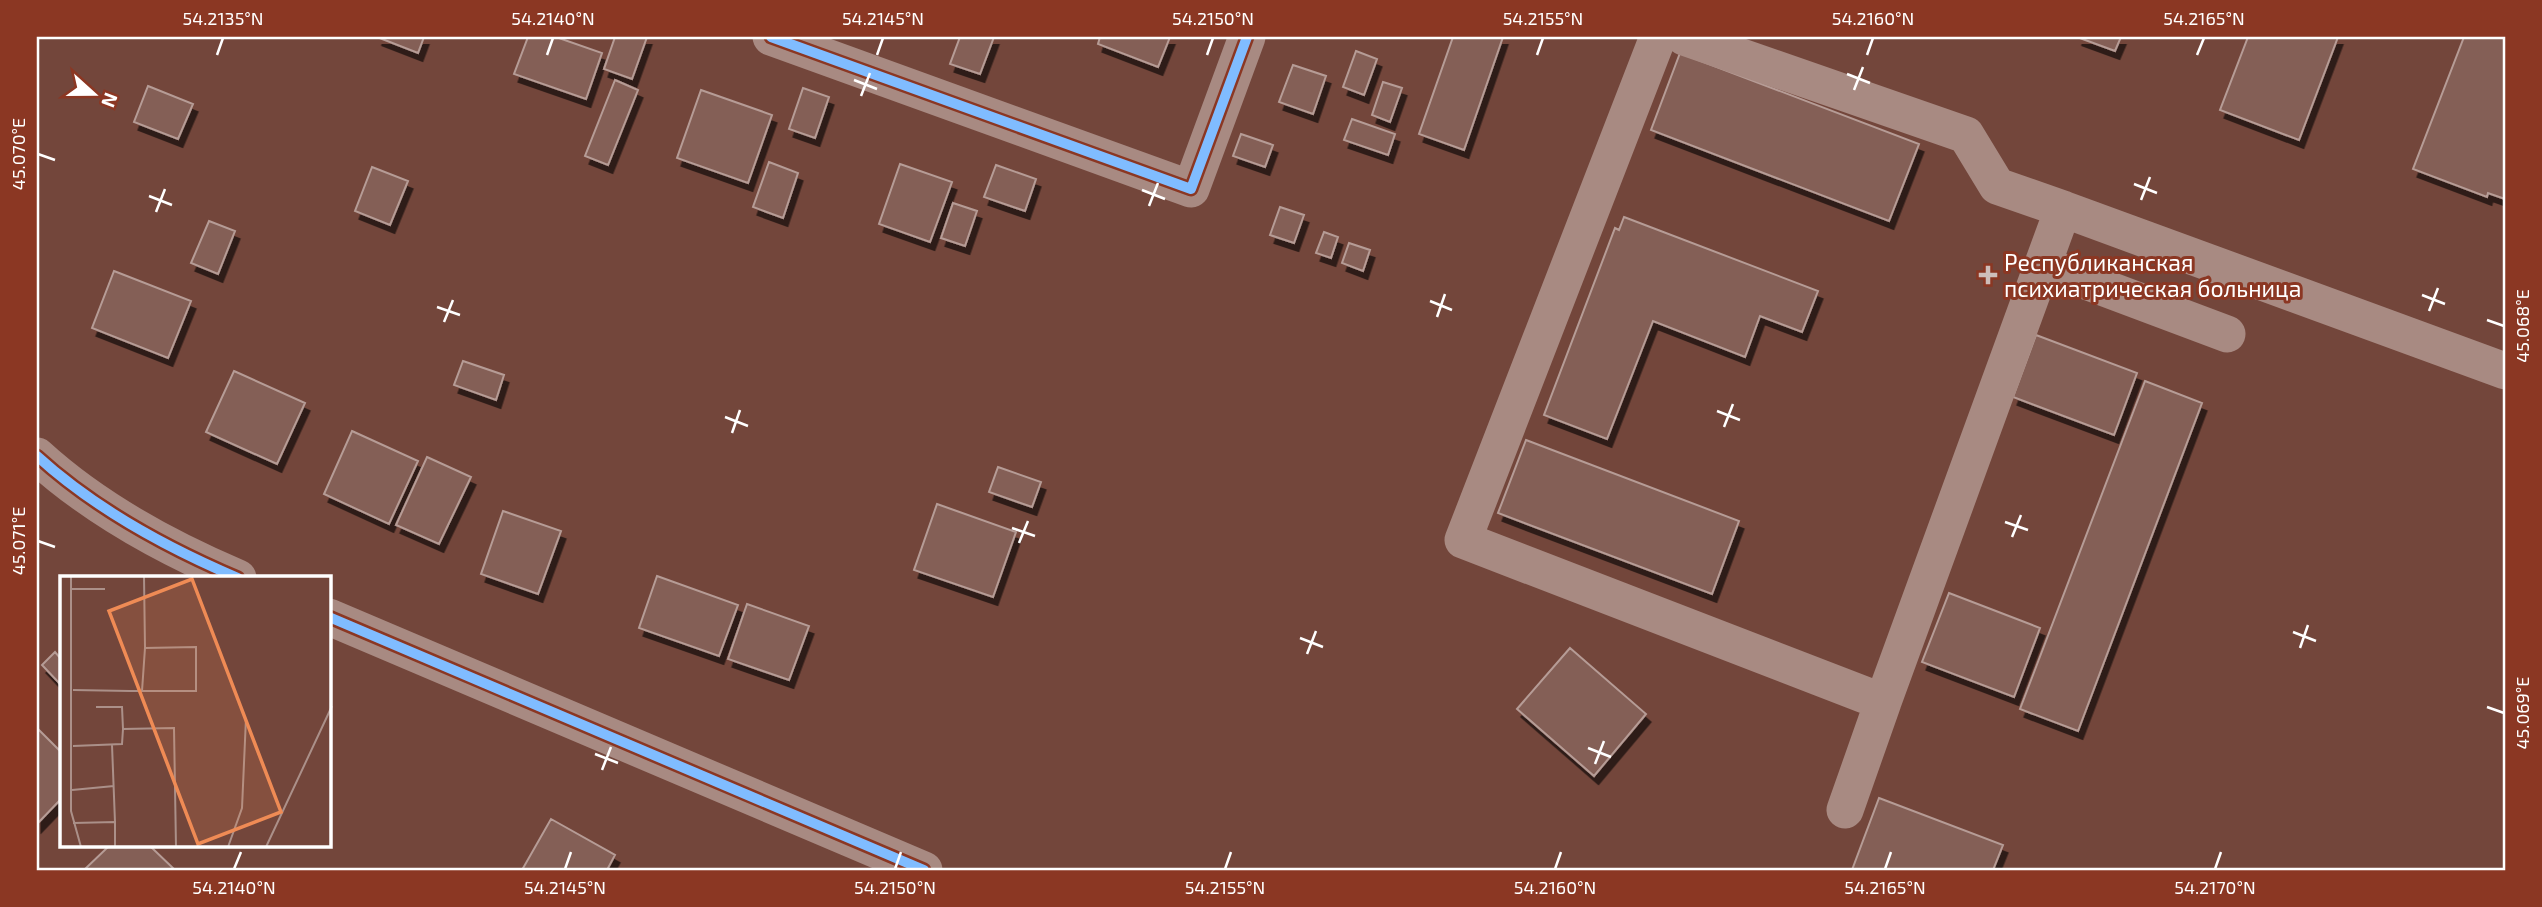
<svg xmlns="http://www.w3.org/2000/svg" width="2542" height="907" viewBox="0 0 2542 907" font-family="'Exo 2',sans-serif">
  <defs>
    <filter id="shadow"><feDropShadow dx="4.5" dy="8" stdDeviation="0" flood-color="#0009"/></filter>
  </defs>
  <rect width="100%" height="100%" fill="#73463b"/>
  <path fill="#845f56" stroke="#b69c96" stroke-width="2" filter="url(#shadow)" d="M377,37H424L418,53Z
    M528,37H556L602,53L586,99L514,74Z
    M615,37H647L632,79L604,69Z
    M960,37H994L980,74L950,64Z
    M1100,37H1170L1158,67L1098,44Z
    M1453,37H1503L1464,150L1419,134Z
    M2077,37H2121L2115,51Z
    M2248,37H2338L2299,140L2220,110Z
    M2464,37H2505V199L2488,193L2487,197L2413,169Z
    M1356,51L1377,59L1364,95L1343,87Z
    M1680,53L1919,144L1889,221L1651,130Z
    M1293,65L1326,76L1313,114L1279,102Z
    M615,80L638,90L608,165L585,156Z
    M1383,82L1402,88L1390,122L1372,115Z
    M148,86L193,104L178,139L134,122Z
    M803,88L829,97L815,138L789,129Z
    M701,90L772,115L748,183L677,158Z
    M1352,119L1395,134L1388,155L1344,140Z
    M1241,134L1273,145L1265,167L1233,156Z
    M769,162L798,173L783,218L753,207Z
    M900,164L952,182L930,242L879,224Z
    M996,165L1036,179L1025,211L984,197Z
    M372,167L408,181L390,225L355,211Z
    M953,203L977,211L965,246L941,238Z
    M1280,207L1304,215L1294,243L1270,235Z
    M1624,217L1818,291L1802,332L1760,316L1745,357L1653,321L1607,439L1544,415L1615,228L1619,230Z
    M209,221L235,231L218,274L191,263Z
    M1324,232L1338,237L1331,258L1316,253Z
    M1349,243L1370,250L1363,271L1342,263Z
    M114,271L191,301L168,358L92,328Z
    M2036,335L2137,373L2114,435L2013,397Z
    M463,361L504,375L496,400L454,385Z
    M234,371L305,403L277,464L206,432Z
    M2145,381L2202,403L2078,731L2020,709Z
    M352,431L418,461L389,524L324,494Z
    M1526,440L1739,521L1712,594L1498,513Z
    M427,457L471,477L439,544L396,525Z
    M998,467L1041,482L1032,507L989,492Z
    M937,504L1016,532L993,597L914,570Z
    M503,511L561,531L538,594L481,574Z
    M657,576L738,605L719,656L639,628Z
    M1949,593L2040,628L2014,697L1922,662Z
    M747,604L809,626L789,680L728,659Z
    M1570,648L1646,714L1594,776L1517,709Z
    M55,652L61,659V685L42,665Z
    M37,728L61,752V799L37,824Z
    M1879,798L2003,845L1993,870H1852Z
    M551,819L615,855L607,870H522Z
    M109,846H150L175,870H84Z"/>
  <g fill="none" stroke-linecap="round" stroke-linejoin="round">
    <path stroke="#a88a82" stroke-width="37" d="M771,37L1191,189L1247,37
      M1658,37L1463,540L1883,702L2063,209L1997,186L1966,135L1684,37
      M2063,209L2505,371
      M2043,265L2227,334
      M37,456C95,509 165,547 238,578
      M329,617L924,870
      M1845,810L1883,702"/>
    <defs>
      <path id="cycleway" d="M771,37L1191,189L1247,37
        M37,456C95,509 165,547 238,578
        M329,617L924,870"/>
    </defs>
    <use href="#cycleway" stroke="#8b3723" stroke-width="15"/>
    <use href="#cycleway" stroke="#80bcff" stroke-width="10"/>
  </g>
  <path fill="none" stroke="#fff" stroke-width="2.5" d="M217,55L223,38M547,55L553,38M877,55L883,38M1207,55L1213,38M1537,55L1543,38M1867,55L1873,38M2197,55L2204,38M1847,74L1870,83M854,80L877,89M1854,90L1863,67M861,96L870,73M38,154L55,160M2134,184L2157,193M1142,190L1165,199M149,196L172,205M2141,200L2150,177M1149,206L1158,183M156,212L165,189M2422,295L2445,304M1430,301L1452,310M437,307L460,315M2429,311L2438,288M1437,317L1445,294M2487,320L2504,326M444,322L453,300M1717,411L1740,420M725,417L748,426M1724,427L1733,404M732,433L740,410M2005,522L2028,530M1012,528L1035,536M2012,537L2021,515M38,541L55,547M1019,543L1028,521M2293,632L2316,641M1300,638L1323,647M2300,648L2308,625M1307,654L1316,631M2487,707L2504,713M1588,748L1611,757M595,754L618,763M1595,764L1604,741M602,770L611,747M234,869L241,852M565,869L571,852M895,869L901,852M1225,869L1231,852M1555,869L1561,852M1885,869L1891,852M2215,869L2221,852"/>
  <path fill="#cebeba" stroke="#8b3723" stroke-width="2.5" d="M1984.5 264.5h7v7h7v7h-7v7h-7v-7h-7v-7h7z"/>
  <g text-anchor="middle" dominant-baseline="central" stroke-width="6" stroke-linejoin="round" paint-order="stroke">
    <g font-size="23" fill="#fff" stroke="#8b3723" text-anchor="start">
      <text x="2004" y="262">Республиканская<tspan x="2004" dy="26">психиатрическая больница</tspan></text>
    </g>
  </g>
  <g transform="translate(60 576)">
    <rect width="271" height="271" fill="#73463b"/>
    <path fill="none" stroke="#ab9089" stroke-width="2" d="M11,0V235L21,271M84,0L85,72M11,13H45M13,114L70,115H136V71L85,72L82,115M36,131H62L63,153M52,169L55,246M13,170L62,168L63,153L114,152L116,271M12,214L54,210M13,247L55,246V271M168,271L182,232L186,142M206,271L272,130"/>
    <path fill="#ef8b55" fill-opacity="0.15" stroke="#ef8b55" stroke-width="3.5" d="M132,3L221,236L138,268L49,35Z"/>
    <rect width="271" height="271" fill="none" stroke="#fff" stroke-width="3.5"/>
  </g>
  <rect width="2542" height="907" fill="none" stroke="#8b3723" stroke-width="77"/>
  <g transform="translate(94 94) rotate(111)" stroke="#8b3723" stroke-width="5" paint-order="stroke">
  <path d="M0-5L12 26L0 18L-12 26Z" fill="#ffffff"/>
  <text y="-10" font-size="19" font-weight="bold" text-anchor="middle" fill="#ffffff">N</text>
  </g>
  <rect x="38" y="38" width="2466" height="831" fill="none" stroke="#fff" stroke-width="2.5"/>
  <g font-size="18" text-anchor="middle" fill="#fff">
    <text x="223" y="25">54.2135°N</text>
    <text x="553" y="25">54.2140°N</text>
    <text x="883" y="25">54.2145°N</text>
    <text x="1213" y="25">54.2150°N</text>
    <text x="1543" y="25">54.2155°N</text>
    <text x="1873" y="25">54.2160°N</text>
    <text x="2204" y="25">54.2165°N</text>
    <text transform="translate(19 154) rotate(-90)" y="6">45.070°E</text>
    <text transform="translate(2523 326) rotate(-90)" y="6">45.068°E</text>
    <text transform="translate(19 541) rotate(-90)" y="6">45.071°E</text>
    <text transform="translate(2523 713) rotate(-90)" y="6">45.069°E</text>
    <text x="234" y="894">54.2140°N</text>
    <text x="565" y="894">54.2145°N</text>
    <text x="895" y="894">54.2150°N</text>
    <text x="1225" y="894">54.2155°N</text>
    <text x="1555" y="894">54.2160°N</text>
    <text x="1885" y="894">54.2165°N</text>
    <text x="2215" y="894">54.2170°N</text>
  </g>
</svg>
